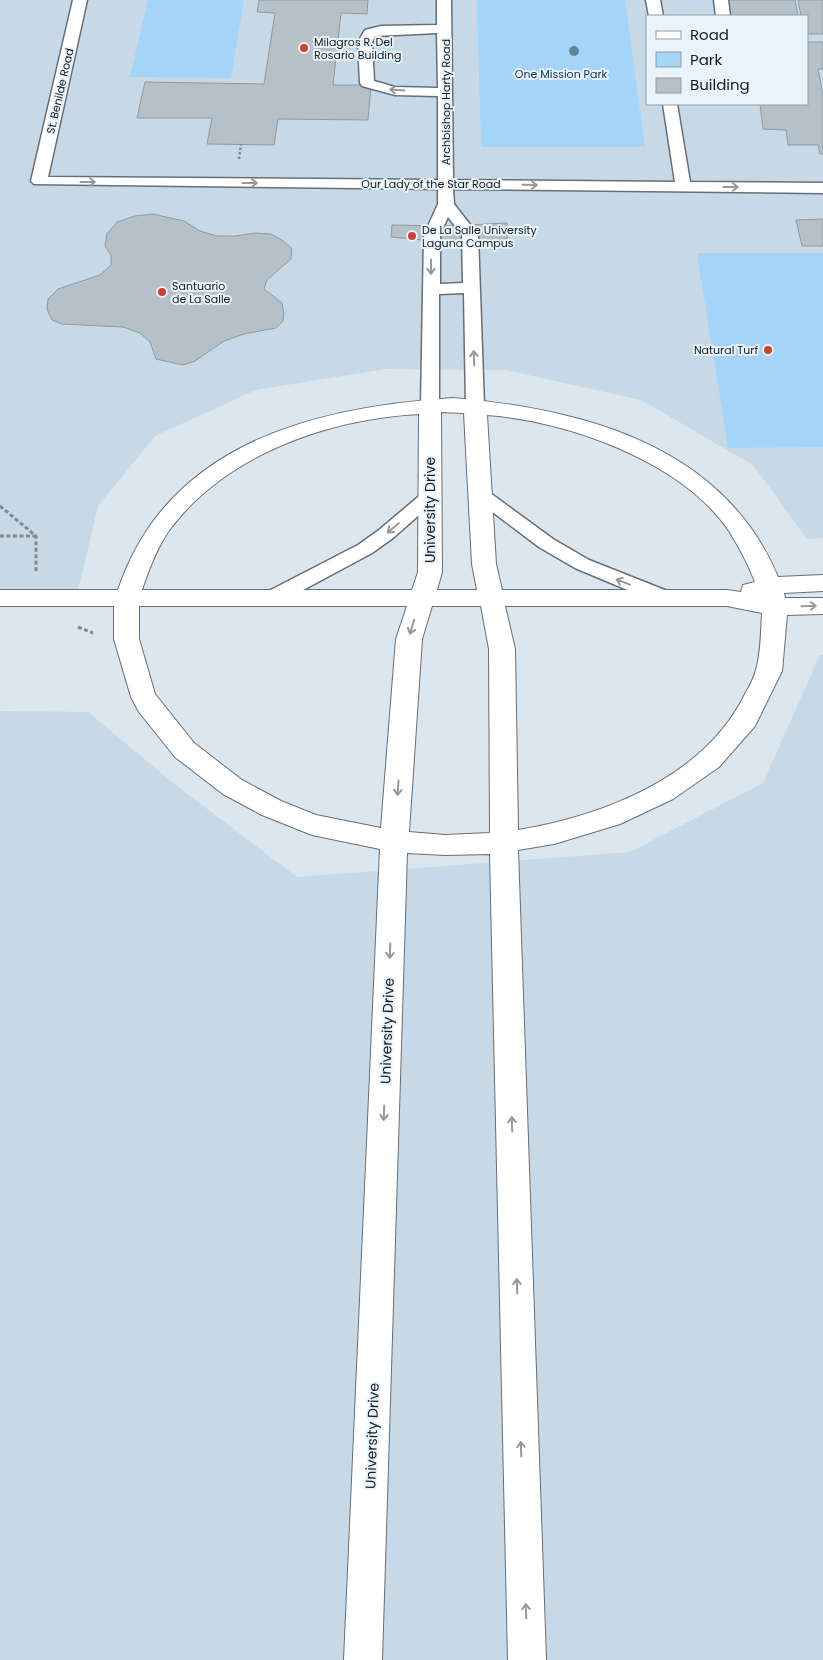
<svg xmlns="http://www.w3.org/2000/svg" width="823" height="1660" font-family="Poppins,sans-serif">
	<style>
		.built { fill: #c7d9e6; fill-rule: evenodd }
		.green { fill: #a4d5f9 }
		.building { fill: #b5c0c8; stroke: #8f99a1 }
		.lines { fill: none; stroke-linecap: round; stroke-linejoin: round }
		.service-casing { stroke: #666f77; stroke-width: 3 }
		.minor-casing { stroke: #666f77; stroke-width: 2 }
		.path-far1 { stroke: #81898e; stroke-width: 2.5; stroke-dasharray: 2.5 2; stroke-linecap: butt }
		.path { stroke: #81898e; stroke-width: 3; stroke-dasharray: 4 2.5; stroke-linecap: butt }
		.service { fill: #fff; fill-rule: evenodd }
		.minor { fill: #fff; fill-rule: evenodd }
		.tree { fill: #638498 }
		.oneway { stroke: #97989a }
		.poi-dot { fill: #ce4230; stroke: #e8f3fc; stroke-width: 2 }
		.labels { text-anchor: middle; stroke-width: 4; stroke-linejoin: round; paint-order: stroke }
		.far-poi-label { font-size: 11px; fill: #171b1e; stroke: #e8f3fc; text-anchor: start }
		.far-park-label { font-size: 11px; fill: #003452; stroke: #e8f3fc }
		.far-street-label { font-size: 11px; fill: #171b1e; stroke: #e8f3fc }
		.street-label { font-size: 14px; fill: #171b1e; stroke: #e8f3fc }
	</style>
	<rect width="100%" height="100%" fill="#dbe6ee"/>
	<path class="built" d="M0 0H823V538L807 539 753 465 641 400 506 370 385 369 256 390 155 436 98 506 76 599H0ZM647 16H807V104H647Z
		M820 655H823V1660H0V711L88 712 173 783 297 877 630 852 763 783Z"/>
	<path class="green" d="M148 0H244L231 78 130 77Z
		M477 0H625L645 147H481Z
		M697 253H823V447L728 448Z"/>
	<path class="building" d="M259 0H368L367 14 341 13 333 85H371L368 120 278 119 274 145 207 144 212 118H137L145 82 264 84 275 13 257 12Z
		M726 0H795L798 16H728Z
		M798 0H823V34H807V16H801Z
		M807 42H823V69H818L823 95V154H820L818 145H788L786 130 763 129 760 104H807Z
		M153 214 184 221 200 231 217 236H236L255 233 271 234 282 240 292 249 291 259 267 280 264 289 282 303 284 314 283 321 276 328 244 334 224 341 195 361 183 365 156 359 150 342 140 333 123 327 62 324 52 320 47 309 48 299 58 289 100 275 111 265V255L105 246 107 234 117 222 135 216Z
		M823 219V246H802L796 220Z
		M507 223V239L442 242 391 237 392 225 445 226Z"/>
	<g class="lines">
		<defs>
			<path id="service" d="M73 0H87L48 177 438 180V96L395 95 362 86 360 83 358 42 365 30 381 26 437 25V0H451L453 180 675 182 663 104H677L690 182 823 183V193L453 189 454 204 478 235 484 406 481 410 475 411 469 410 466 406 464 293 439 294V406L436 410 430 411 424 410 421 406 424 235 438 204V189L34 184 31 181ZM437 33 438 88 395 87 374 81 372 42 375 36ZM448 217 462 235 463 283 440 284V235Z
				M646 0H660L663 16H649Z
				M714 0H728L730 16H716Z
				M480 488 486 490 553 539 589 560 675 594 678 599 675 604 668 605 661 604 575 568 539 547 474 498 471 494 474 490Z
				M430 490 436 492 439 496 436 500 393 538 372 553 277 604 270 605 263 604 260 599 263 594 358 545 379 530 424 492Z"/>
			<path id="minor" d="M453 398C583 409 723 445 778 577L823 575V591L784 593 785 598H823V614L787 615 782 671 755 726 719 767 673 799 620 824 554 844 518 850 546 1660H508L490 854 445 855 407 853 382 1660H344L380 849 312 835 262 815 223 794 175 757 139 712 131 697 114 639V606H0V590H118C167 443 315 407 453 398ZM441 412 464 413 472 564 477 590H437L442 572ZM419 414 418 572 412 590H142C149 569 158 545 171 528 227 454 329 419 419 414ZM487 415C567 421 682 461 729 531 739 547 748 564 755 582L743 585 741 592 727 590H502L496 564ZM139 606H407L396 639 381 828 316 815 281 801 242 780 194 743 155 694 139 639ZM432 606H481L489 649 490 833 445 835 409 832 422 639ZM505 606H727L762 613C761 631 761 652 756 670 754 678 749 687 745 694 705 777 603 816 518 830L515 649Z"/>
		</defs>
		<use href="#service" class="service-casing"/>
		<use href="#minor" class="minor-casing"/>
		<path class="path-far1" d="M239 159 241 144"/>
		<path class="path" d="M0 506 36 536V571
			M0 536H36
			M78 627 93 633"/>
		<use href="#service" class="service"/>
		<use href="#minor" class="minor"/>
	</g>
	<circle class="tree" cx="574" cy="51" r="5"/>
	<defs><path id="oneway-shaft" d="M-6 0H5M1.5-3L5.5 0L1.5 3" fill="none" stroke-width="1.6" stroke-linecap="round" stroke-linejoin="round" transform="scale(1.25)"/></defs>
	<g class="oneway">
		<use href="#oneway-shaft" transform="translate(397 90) rotate(-176)"/>
		<use href="#oneway-shaft" transform="translate(88 182)"/>
		<use href="#oneway-shaft" transform="translate(250 183)"/>
		<use href="#oneway-shaft" transform="translate(530 185) rotate(1)"/>
		<use href="#oneway-shaft" transform="translate(731 187)"/>
		<use href="#oneway-shaft" transform="translate(431 267) rotate(91)"/>
		<use href="#oneway-shaft" transform="translate(474 358) rotate(-92)"/>
		<use href="#oneway-shaft" transform="translate(393 528) rotate(140)"/>
		<use href="#oneway-shaft" transform="translate(623 582) rotate(-159)"/>
		<use href="#oneway-shaft" transform="translate(809 606) rotate(-2)"/>
		<use href="#oneway-shaft" transform="translate(412 627) rotate(107)"/>
		<use href="#oneway-shaft" transform="translate(398 788) rotate(94)"/>
		<use href="#oneway-shaft" transform="translate(390 951) rotate(92)"/>
		<use href="#oneway-shaft" transform="translate(384 1113) rotate(92)"/>
		<use href="#oneway-shaft" transform="translate(512 1124) rotate(-92)"/>
		<use href="#oneway-shaft" transform="translate(517 1286) rotate(-92)"/>
		<use href="#oneway-shaft" transform="translate(521 1449) rotate(-92)"/>
		<use href="#oneway-shaft" transform="translate(526 1611) rotate(-92)"/>
	</g>
	<g class="poi-dot">
		<circle cx="304" cy="48" r="5"/>
		<circle cx="412" cy="236" r="5"/>
		<circle cx="162" cy="292" r="5"/>
		<circle cx="768" cy="350" r="5"/>
	</g>
	<g class="labels">
		<g class="far-poi-label">
			<text x="314" y="46">Milagros R. Del<tspan x="314" dy="13">Rosario Building</tspan></text>
			<text x="422" y="234">De La Salle University<tspan x="422" dy="13">Laguna Campus</tspan></text>
			<text x="172" y="290">Santuario<tspan x="172" dy="13">de La Salle</tspan></text>
			<text x="758" y="354" text-anchor="end">Natural Turf</text>
		</g>
		<g class="far-park-label">
			<text x="561" y="78">One Mission Park</text>
		</g>
		<g class="far-street-label">
			<text transform="translate(60 91) rotate(-77)" y="4">St. Benilde Road</text>
			<text transform="translate(446 102) rotate(-90)" y="4">Archbishop Harty Road</text>
			<text x="431" y="188">Our Lady of the Star Road</text>
		</g>
		<g class="street-label">
			<text transform="translate(430 510) rotate(-90)" y="5">University Drive</text>
			<text transform="translate(387 1031) rotate(-88)" y="5">University Drive</text>
			<text transform="translate(372 1436) rotate(-88)" y="5">University Drive</text>
		</g>
	</g>
	<rect x="646" y="15" width="162" height="90" fill="#e8f3fc" stroke="#949da3"/>
	<rect x="656" y="31" width="25" height="8" fill="#ffffff" stroke="#949da3"/>
	<text x="690" y="40" font-size="15" fill="#171b1e">Road</text>
	<rect x="656" y="52" width="25" height="15" fill="#a4d5f9" stroke="#949da3"/>
	<text x="690" y="65" font-size="15" fill="#171b1e">Park</text>
	<rect x="656" y="78" width="25" height="15" fill="#b5c0c8" stroke="#949da3"/>
	<text x="690" y="90" font-size="15" fill="#171b1e">Building</text>
</svg>
